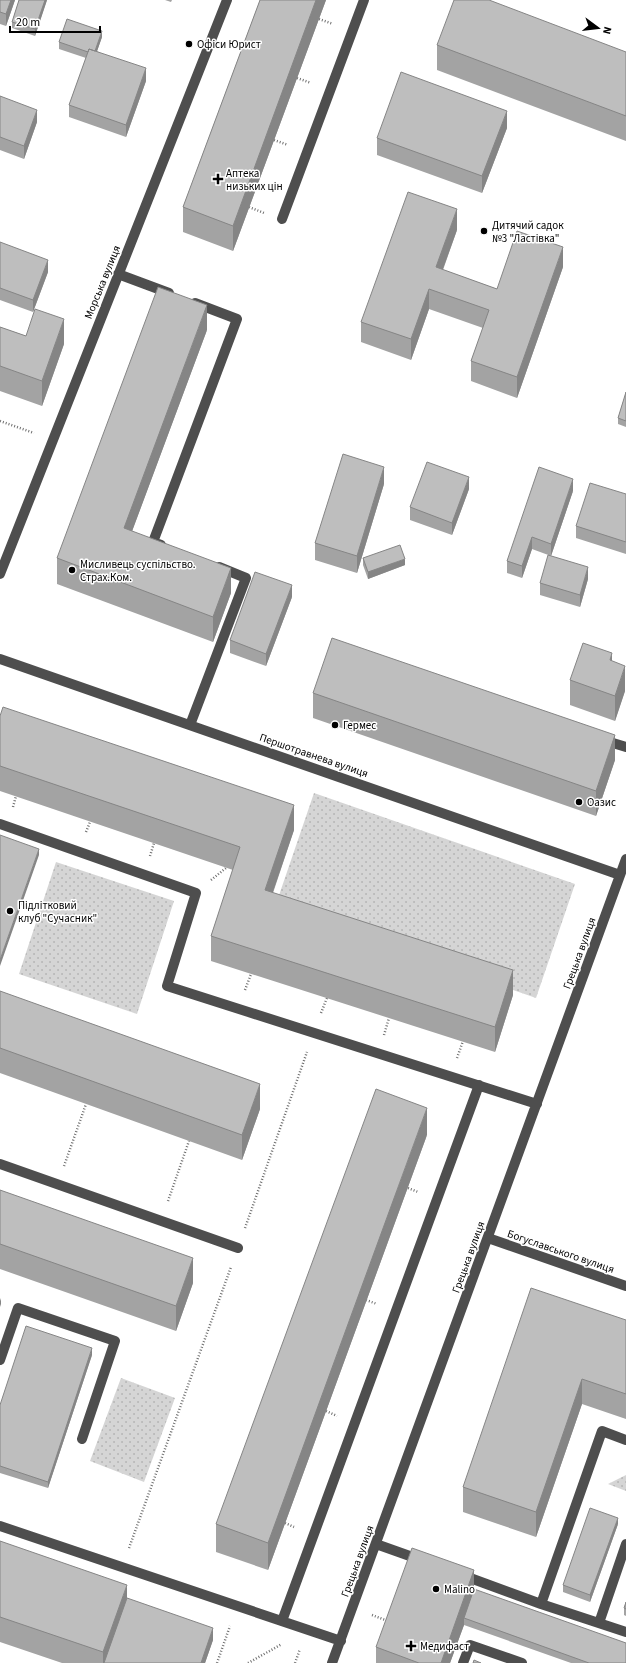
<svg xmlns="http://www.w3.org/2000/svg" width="626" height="1663" font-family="'Source Sans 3',sans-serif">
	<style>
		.park { fill: url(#park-dots) }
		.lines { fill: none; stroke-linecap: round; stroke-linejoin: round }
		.path { stroke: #707070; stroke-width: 2.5; stroke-dasharray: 1 2; stroke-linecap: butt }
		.minor { stroke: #4e4e4e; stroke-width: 10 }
		.wall { fill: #a3a3a3 }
		.shaded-wall { fill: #858585 }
		.building { fill: #bebebe; stroke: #858585 }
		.poi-dot { fill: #000; stroke: #fff; stroke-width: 1.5 }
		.labels { text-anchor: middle; stroke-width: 3; stroke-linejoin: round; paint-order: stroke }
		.poi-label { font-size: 11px; fill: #000; stroke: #fff; text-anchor: start }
		.street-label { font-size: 11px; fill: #000; stroke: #fff }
	</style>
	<defs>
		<pattern id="park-dots" width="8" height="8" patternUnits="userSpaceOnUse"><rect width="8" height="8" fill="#d5d5d5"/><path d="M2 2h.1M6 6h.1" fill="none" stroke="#b5b5b5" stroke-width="1.8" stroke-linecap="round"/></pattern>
	</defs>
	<rect width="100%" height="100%" fill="#fff"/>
	<path class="park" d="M314 793 575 884 536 998 275 907Z
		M56 862 174 901 137 1014 19 974Z
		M121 1378 175 1398 144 1482 90 1461Z
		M626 1475V1491L608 1484Z"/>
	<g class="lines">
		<path class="path" d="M319 19 333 24
			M297 78 311 83
			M274 140 288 145
			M249 207 264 213
			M0 421 34 433
			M13 807 16 796
			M86 832 90 822
			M150 856 154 843
			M211 880 226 868
			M245 990 251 974
			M321 1013 327 998
			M384 1035 389 1018
			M457 1058 463 1041
			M64 1166 86 1104
			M408 1188 418 1192
			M168 1201 189 1141
			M245 1228 307 1052
			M366 1300 377 1304
			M326 1411 337 1416
			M285 1523 294 1527
			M129 1548 231 1267
			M372 1615 388 1621
			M217 1663 230 1626
			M248 1663 282 1644
			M295 1663 300 1649"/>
		<path class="minor" d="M282 219 364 0
			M118 274 169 293
			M161 545 153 542 237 319 195 303
			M0 574 227 0
			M0 659 620 875
			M190 725 246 578 219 567
			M603 740 626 747
			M0 824 196 893 167 986 537 1104
			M0 1164 238 1248
			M488 1238 626 1286
			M0 1360 18 1308 115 1341 82 1439
			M0 1526 341 1641
			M376 1544 421 1560
			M462 1575 541 1604 602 1431 626 1440
			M541 1604 626 1632
			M282 1621 479 1085
			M599 1623 626 1544
			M332 1663 626 859
			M463 1663 470 1645 522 1663"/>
	</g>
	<path class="wall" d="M0 0H15L6 26 0 24Z
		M19 0H47L35 36 12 28V22Z
		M165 0H172L171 2Z
		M260 0H326L233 251 183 232V207Z
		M102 37 97 51 146 81 126 137 69 117V105L86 58 59 49V42Z
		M437 45 626 52V141L437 70Z
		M0 96 37 122 24 159 0 150Z
		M507 128 482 193 377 155V138Z
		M457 230 443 270 497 289 563 267 517 398 471 381V361L483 328 429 309 411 360 361 342V322Z
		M0 242 48 272 33 312 0 300Z
		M0 327 26 336 64 344 42 406 0 391Z
		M207 330 132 531 231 593 213 642 57 584V558Z
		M626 392V427L618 424V418Z
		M384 484 357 573 315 560V543Z
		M469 489 452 535 410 520V507Z
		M573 491 551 556 532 549 522 578 507 573V561Z
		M626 494V554L576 538V526Z
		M363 558 405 565 368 579 363 565Z
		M588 579 580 607 540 595V583Z
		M292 597 266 666 230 653V640Z
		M612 661 625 691 615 721 570 705V680Z
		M313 693 615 760 596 816 313 718Z
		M0 716 294 830 273 893 513 995 495 1052 211 961V936L233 870 0 791Z
		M0 991 260 1109 242 1160 0 1073Z
		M427 1135 268 1570 216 1552V1524Z
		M0 1190 193 1283 176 1331 0 1269Z
		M626 1320V1419L582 1404 536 1537 463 1512V1487Z
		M92 1355 48 1488 0 1473V1405Z
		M618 1524 590 1602 563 1592V1585Z
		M0 1541 127 1598 213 1640 205 1663H62L0 1642Z
		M474 1589 626 1663H571L464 1625 450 1663H376V1647Z
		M626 1602V1616L624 1615V1608Z"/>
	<path class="shaded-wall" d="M11 0H15L6 26V14Z
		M45 0H47L35 36V29Z
		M316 0H326L233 251V226Z
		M102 31V37L94 60V54Z
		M146 68V81L126 137V125Z
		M37 110V122L24 159V146Z
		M507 111V128L482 193V176Z
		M457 209V230L436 288V267Z
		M563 247V267L517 398V377Z
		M48 260V272L33 312V300Z
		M429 289V309L411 360V339Z
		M207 305V330L124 553V528Z
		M64 319V344L42 406V381Z
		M384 467V484L357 573V556Z
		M469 477V489L452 535V523Z
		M573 479V491L551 556V544Z
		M532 537V549L522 578V566Z
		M405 559V565L368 579V572Z
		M588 567V579L580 607V595Z
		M231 568V593L213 642V617Z
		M292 585V597L266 666V654Z
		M612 653V678L610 660Z
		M625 666V691L615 721V696Z
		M615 735V760L596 816V791Z
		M294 805V830L265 915V890Z
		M39 849V855L0 966V960Z
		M513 970V995L495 1052V1027Z
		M260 1084V1109L242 1160V1135Z
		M427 1108V1135L268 1570V1543Z
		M193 1258V1283L176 1331V1306Z
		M1 1298V1304L0 1307V1301Z
		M92 1348V1355L48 1488V1482Z
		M582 1379V1404L536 1537V1512Z
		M618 1518V1524L590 1602V1595Z
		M474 1570V1595L464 1618V1625L450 1663H441Z
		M127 1585V1610L108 1663H103V1652Z
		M213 1628V1640L205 1663H201Z"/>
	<path class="building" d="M0 0H11L6 14 0 12Z
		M19 0H45L35 29 12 22Z
		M260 0H316L233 226 183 207Z
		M454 0H489L626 52V116L437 45Z
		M67 19 102 31 95 51 89 49 88 52 59 42Z
		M89 49 146 68 126 125 69 105Z
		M401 72 507 111 482 176 377 138Z
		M0 96 37 110 24 146 0 137Z
		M408 192 457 209 436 267 497 289 517 231 563 247 517 377 471 361 489 310 429 289 411 339 361 322Z
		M0 242 48 260 33 300 0 288Z
		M158 287 207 305 124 528 231 568 213 617 57 558Z
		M35 309 64 319 42 381 0 366V327L26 336Z
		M626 392V421L618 418Z
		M343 454 384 467 357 556 315 543Z
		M427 462 469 477 452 523 410 507Z
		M539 467 573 479 551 544 532 537 522 566 507 561Z
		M590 483 626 494V542L576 526Z
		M400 545 405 559 368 572 363 558Z
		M548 555 588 567 580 595 540 583Z
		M255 572 292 585 266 654 230 640Z
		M332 638 615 735 596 791 313 693Z
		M583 643 612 653 610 660 625 666 615 696 570 680Z
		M3 707 294 805 265 890 513 970 495 1027 211 936 240 847 0 766V716Z
		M0 835 39 849 0 960Z
		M0 991 260 1084 242 1135 0 1048Z
		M376 1089 427 1108 268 1543 216 1524Z
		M0 1190 193 1258 176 1306 0 1244Z
		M531 1288 626 1320V1394L582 1379 536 1512 463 1487Z
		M26 1326 92 1348 48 1482 0 1466V1405Z
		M590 1508 618 1518 590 1595 563 1585Z
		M0 1541 127 1585 103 1652 0 1617Z
		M412 1548 474 1570 441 1663H419L376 1647Z
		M474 1589 626 1643V1663H589L464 1618Z
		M127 1598 213 1628 201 1663H104Z
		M626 1602V1609L624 1608Z
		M474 1660 481 1663H473Z"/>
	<g class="poi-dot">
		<circle cx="189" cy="44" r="4"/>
		<path d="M216 173h4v4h4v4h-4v4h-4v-4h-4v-4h4z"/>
		<circle cx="484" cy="231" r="4"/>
		<circle cx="72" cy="570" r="4"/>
		<circle cx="335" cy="725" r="4"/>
		<circle cx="579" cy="802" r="4"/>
		<circle cx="10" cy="911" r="4"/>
		<circle cx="436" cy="1589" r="4"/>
		<path d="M409 1640h4v4h4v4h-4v4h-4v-4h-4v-4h4z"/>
	</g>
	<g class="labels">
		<g class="poi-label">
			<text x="197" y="48">Офіси Юрист</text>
			<text x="226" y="177">Аптека<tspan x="226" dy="13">низьких цін</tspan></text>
			<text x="492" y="229">Дитячий садок<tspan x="492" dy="13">№3 "Ластівка"</tspan></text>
			<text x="80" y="568">Мисливець суспільство.<tspan x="80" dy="13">Страх.Ком.</tspan></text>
			<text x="343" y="729">Гермес</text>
			<text x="587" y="806">Оазис</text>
			<text x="18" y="909">Підлітковий<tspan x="18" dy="13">клуб "Сучасник"</tspan></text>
			<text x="444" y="1593">Malino</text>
			<text x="420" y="1650">Медифаст</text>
		</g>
		<g class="street-label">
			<text transform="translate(102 282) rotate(-68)" y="4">Морська вулиця</text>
			<text transform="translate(314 755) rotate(19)" y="4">Першотравнева вулиця</text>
			<text transform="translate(579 953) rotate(-70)" y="4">Грецька вулиця</text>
			<text transform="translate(561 1251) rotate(19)" y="4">Богуславського вулиця</text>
			<text transform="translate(468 1257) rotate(-70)" y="4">Грецька вулиця</text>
			<text transform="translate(357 1561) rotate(-70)" y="4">Грецька вулиця</text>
		</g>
	</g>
	<g transform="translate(598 28) rotate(105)" stroke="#ffffff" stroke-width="3" paint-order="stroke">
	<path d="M0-3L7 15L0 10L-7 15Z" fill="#000000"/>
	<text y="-6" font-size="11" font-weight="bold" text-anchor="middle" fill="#000000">N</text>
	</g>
	<path d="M10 26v6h90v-6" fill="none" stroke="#000000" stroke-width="2"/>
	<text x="16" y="26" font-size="12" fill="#000000" stroke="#ffffff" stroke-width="3" paint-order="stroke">20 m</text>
</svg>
